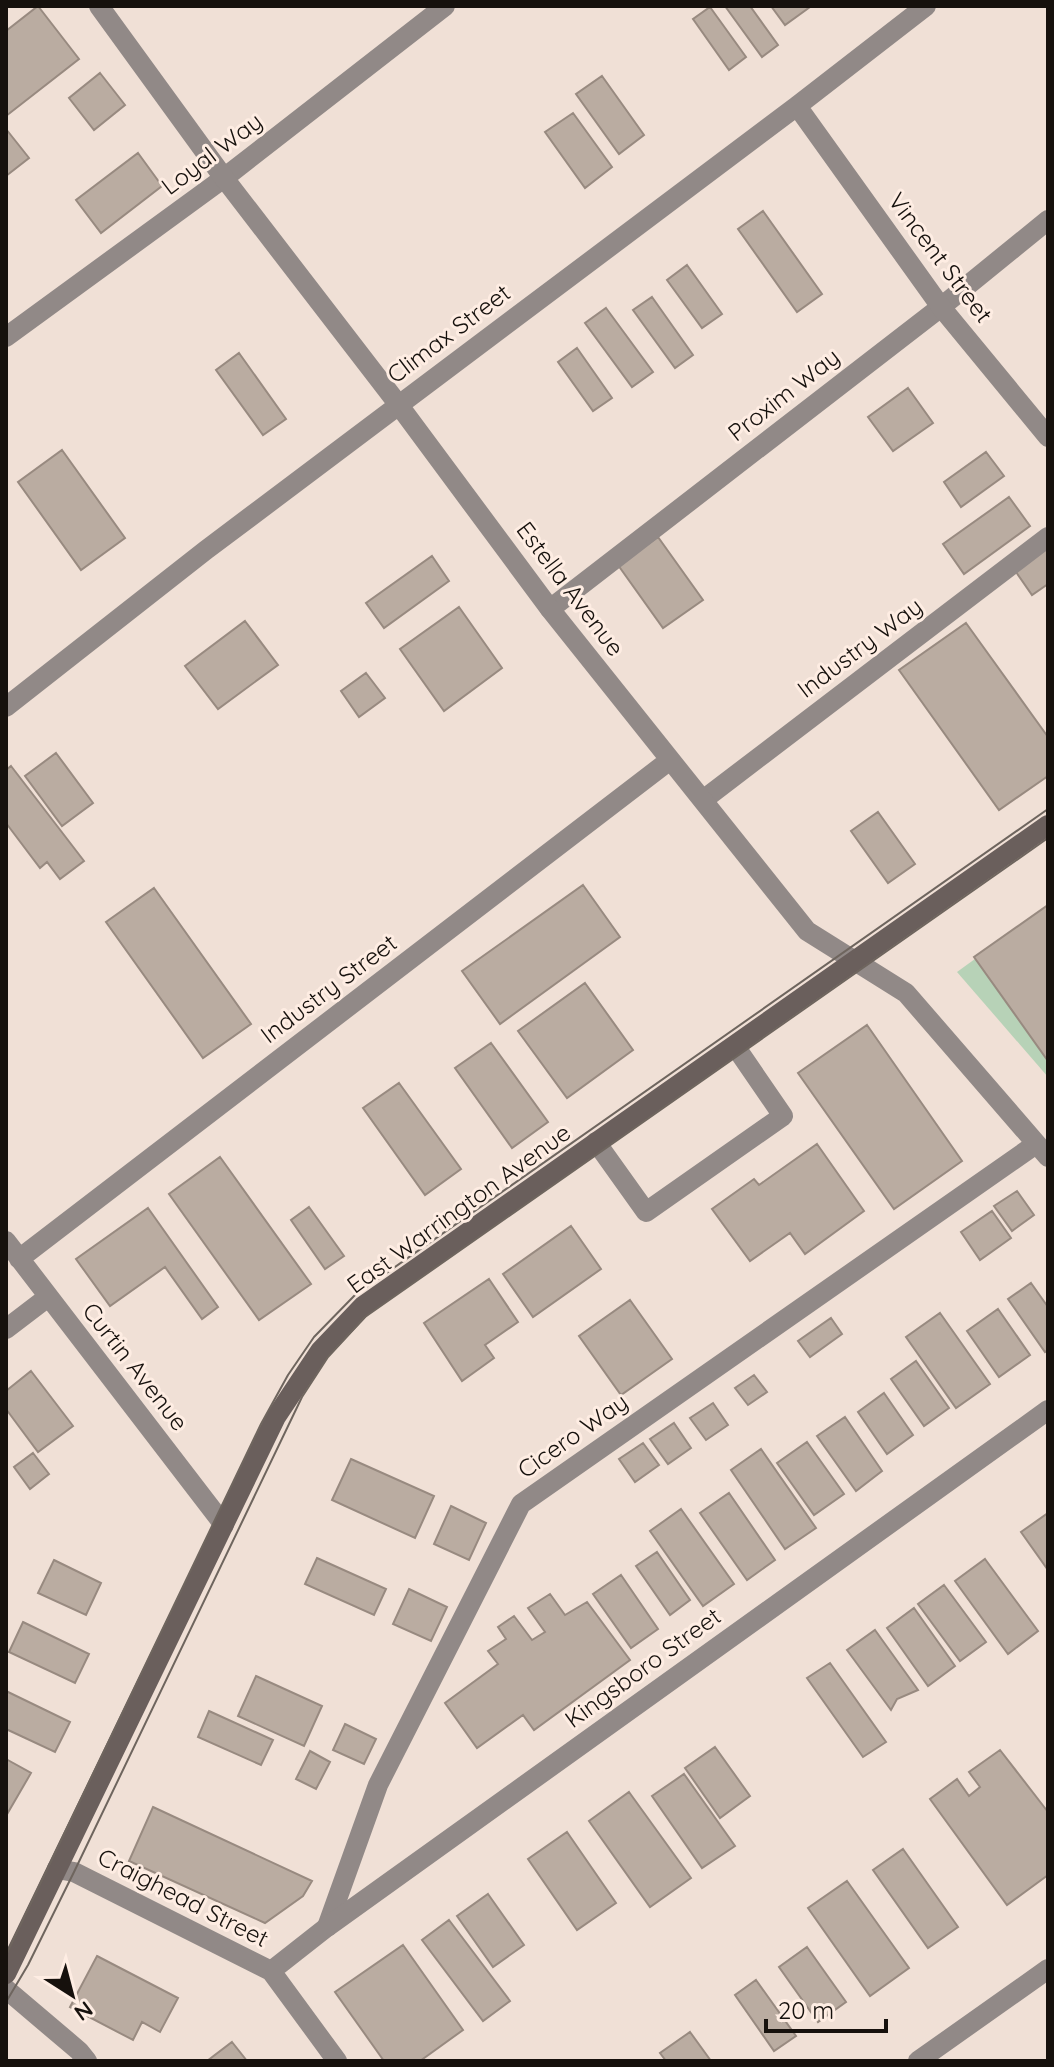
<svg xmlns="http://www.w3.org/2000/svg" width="1054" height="2067" font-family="Quicksand,sans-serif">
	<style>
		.green { fill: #b7d2b7 }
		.building { fill: #baaca1; stroke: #988a80; stroke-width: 2 }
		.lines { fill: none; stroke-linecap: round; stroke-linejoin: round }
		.service { stroke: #918987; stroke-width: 20 }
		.minor { stroke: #918987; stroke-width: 20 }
		.secondary { stroke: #6a5f5c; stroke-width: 20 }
		.tram { stroke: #6e655e; stroke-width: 2 }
		.labels { text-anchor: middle; stroke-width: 6; stroke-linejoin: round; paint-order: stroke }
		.street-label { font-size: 24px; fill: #16110d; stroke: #feede3 }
	</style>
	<rect width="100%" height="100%" fill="#f0e0d6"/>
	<path class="green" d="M1048 906V1077L957 972Z"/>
	<path class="building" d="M38 6 79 59 6 116V31Z
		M725 6H750L778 45 762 57Z
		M771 6H810V7L785 25Z
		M710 7 746 57 729 70 693 19Z
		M100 73 125 105 94 130 69 98Z
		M602 76 644 135 619 154 576 94Z
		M573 113 612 167 585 188 545 132Z
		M6 129 29 158 6 176Z
		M138 153 162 186 101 233 76 200Z
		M763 211 822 294 797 312 738 229Z
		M687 265 722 314 702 328 667 280Z
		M652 297 693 355 675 368 633 310Z
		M606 308 653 372 632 387 585 323Z
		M577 348 612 398 593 411 558 362Z
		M239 353 286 419 263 435 216 370Z
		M908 388 933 423 893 451 868 417Z
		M62 450 125 538 81 570 18 482Z
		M986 452 1004 476 961 507 944 482Z
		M1009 497 1030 526 964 574 943 544Z
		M658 537 703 600 663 628 618 565Z
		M1048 546V584L1032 595 1014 569Z
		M432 556 449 581 384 628 366 603Z
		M459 607 502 668 444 711 400 649Z
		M245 621 278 665 218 709 185 666Z
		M966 623 1048 737V776L999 810 899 670Z
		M366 673 385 698 359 717 341 691Z
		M56 753 93 803 62 826 25 776Z
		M11 766 84 861 60 879 47 862 40 868 6 823V770Z
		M878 812 915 864 888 883 851 831Z
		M583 885 620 937 500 1024 462 971Z
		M154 888 251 1024 203 1058 106 922Z
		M1048 905V1061L974 957Z
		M585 983 633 1050 567 1098 518 1031Z
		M867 1025 962 1161 894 1209 798 1073Z
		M491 1043 548 1122 512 1148 455 1068Z
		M399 1083 461 1169 425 1195 363 1108Z
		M817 1144 864 1211 805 1254 790 1233 750 1261 712 1209 754 1179 759 1185Z
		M220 1157 311 1284 259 1320 169 1194Z
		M1017 1191 1034 1215 1012 1231 994 1206Z
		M309 1207 344 1256 325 1269 291 1220Z
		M148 1208 218 1307 202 1319 165 1267 110 1306 76 1259Z
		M992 1211 1011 1238 980 1260 961 1232Z
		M571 1226 601 1269 533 1317 503 1274Z
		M489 1279 518 1322 485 1345 494 1358 462 1381 424 1323Z
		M1031 1283 1048 1307V1350L1045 1352 1008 1299Z
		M630 1300 672 1359 621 1395 579 1336Z
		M998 1309 1030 1355 999 1377 967 1331Z
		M940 1313 990 1384 956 1408 906 1337Z
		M831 1318 842 1334 810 1357 798 1341Z
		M916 1361 949 1408 924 1426 891 1379Z
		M31 1371 73 1426 38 1452 6 1409V1391Z
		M754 1375 767 1392 748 1405 735 1388Z
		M884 1393 913 1435 887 1454 858 1412Z
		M713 1403 728 1425 706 1440 690 1418Z
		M845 1417 882 1471 856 1491 817 1436Z
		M674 1423 691 1448 668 1464 650 1439Z
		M807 1442 844 1494 814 1515 777 1463Z
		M643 1443 659 1465 635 1482 619 1459Z
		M761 1449 816 1528 785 1549 731 1470Z
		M33 1453 49 1474 30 1489 14 1467Z
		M351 1459 434 1496 415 1538 332 1500Z
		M729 1493 775 1560 747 1580 700 1513Z
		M451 1506 486 1523 469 1560 434 1544Z
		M681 1509 734 1584 703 1606 650 1531Z
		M1048 1513V1570L1021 1532Z
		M657 1552 690 1600 670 1615 636 1566Z
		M317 1558 386 1589 374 1615 305 1584Z
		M985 1559 1038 1631 1008 1654 955 1581Z
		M54 1560 101 1583 86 1615 38 1593Z
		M621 1575 658 1629 631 1648 593 1594Z
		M944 1585 986 1642 960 1661 918 1604Z
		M409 1589 447 1607 431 1641 393 1624Z
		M550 1594 565 1615 587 1602 630 1660 534 1730 523 1715 477 1748 445 1703 498 1664 488 1651 506 1639 498 1627 514 1616 532 1640 545 1632 528 1608Z
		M914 1608 955 1666 928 1686 887 1628Z
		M23 1622 89 1654 75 1683 9 1652Z
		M875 1630 918 1690 897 1699 891 1710 847 1650Z
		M830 1663 886 1742 863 1757 807 1678Z
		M256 1676 322 1706 304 1746 238 1716Z
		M6 1691 70 1722 55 1752 6 1729Z
		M209 1711 273 1740 261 1765 198 1737Z
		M345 1724 376 1739 364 1764 333 1750Z
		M715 1747 750 1796 720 1818 685 1768Z
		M1000 1750 1048 1812V1875L1007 1905 930 1799 957 1779 969 1796 980 1787 969 1772Z
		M310 1751 330 1762 316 1789 296 1779Z
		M6 1759 31 1773 6 1816Z
		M684 1774 735 1846 702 1868 652 1796Z
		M629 1792 691 1878 650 1907 589 1821Z
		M153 1807 312 1881 303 1896 265 1923 129 1861Z
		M567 1832 616 1903 577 1930 528 1859Z
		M903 1849 958 1927 928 1948 873 1870Z
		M847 1881 909 1968 870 1996 808 1908Z
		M488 1894 524 1945 493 1967 457 1916Z
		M449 1920 510 2001 483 2021 422 1940Z
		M403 1945 463 2030 420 2061H384L335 1992Z
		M807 1947 846 2002 818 2022 779 1967Z
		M97 1956 178 1998 160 2032 142 2022 133 2040 70 2007Z
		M756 1980 796 2036 774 2051 735 1995Z
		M690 2032 711 2061H666L660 2053Z
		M232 2042 247 2061H207Z"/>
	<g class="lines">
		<path class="service" d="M6 337 224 178 445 6
			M550 609 941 307 1048 220
			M703 800 1048 537
			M596 1142 646 1212 783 1116 735 1046
			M327 1927 378 1785 521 1504 1036 1144
			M6 1989 79 2051 87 2061"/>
		<path class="minor" d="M99 6 224 178 398 404 550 609 807 931 906 993 1048 1157
			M797 106 941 307 1048 437
			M6 707 206 550 797 106 926 6
			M6 1241 224 1525
			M19 1259 670 760
			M6 1329 48 1297
			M57 1869 74 1872 271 1971 337 2061
			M271 1971 327 1927 1048 1410
			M918 2061 1048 1969"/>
		<path class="secondary" d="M6 1974 276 1417 320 1351 363 1306 1048 825"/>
		<path class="tram" d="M6 1955 261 1424 288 1375 314 1337 355 1295 1048 809
			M6 2002 28 1965 74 1872 302 1397 328 1357 365 1317 1048 838"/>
	</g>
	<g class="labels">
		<g class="street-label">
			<text transform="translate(212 154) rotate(-37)" y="8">Loyal Way</text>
			<text transform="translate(940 258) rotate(53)" y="8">Vincent Street</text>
			<text transform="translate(449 334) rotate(-37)" y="8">Climax Street</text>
			<text transform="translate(784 395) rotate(-38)" y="8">Proxim Way</text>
			<text transform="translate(570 589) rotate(53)" y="8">Estella Avenue</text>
			<text transform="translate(860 648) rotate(-37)" y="8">Industry Way</text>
			<text transform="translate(329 989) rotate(-37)" y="8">Industry Street</text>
			<text transform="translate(459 1209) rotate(-36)" y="8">East Warrington Avenue</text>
			<text transform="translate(135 1367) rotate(52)" y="8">Curtin Avenue</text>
			<text transform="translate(573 1436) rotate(-35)" y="8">Cicero Way</text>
			<text transform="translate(643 1668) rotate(-36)" y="8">Kingsboro Street</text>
			<text transform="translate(183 1898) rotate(27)" y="8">Craighead Street</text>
		</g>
	</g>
	<rect width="1054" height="2067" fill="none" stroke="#16110d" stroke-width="16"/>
	<g transform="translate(72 1995) rotate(144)" stroke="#feede3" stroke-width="6" paint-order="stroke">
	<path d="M0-6L14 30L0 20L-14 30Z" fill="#16110d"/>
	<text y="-12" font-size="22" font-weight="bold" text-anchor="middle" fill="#16110d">N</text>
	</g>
	<path d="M766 2019v12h120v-12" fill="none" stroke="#16110d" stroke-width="4"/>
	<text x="778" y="2019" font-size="24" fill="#16110d" stroke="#feede3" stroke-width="6" paint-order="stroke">20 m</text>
</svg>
